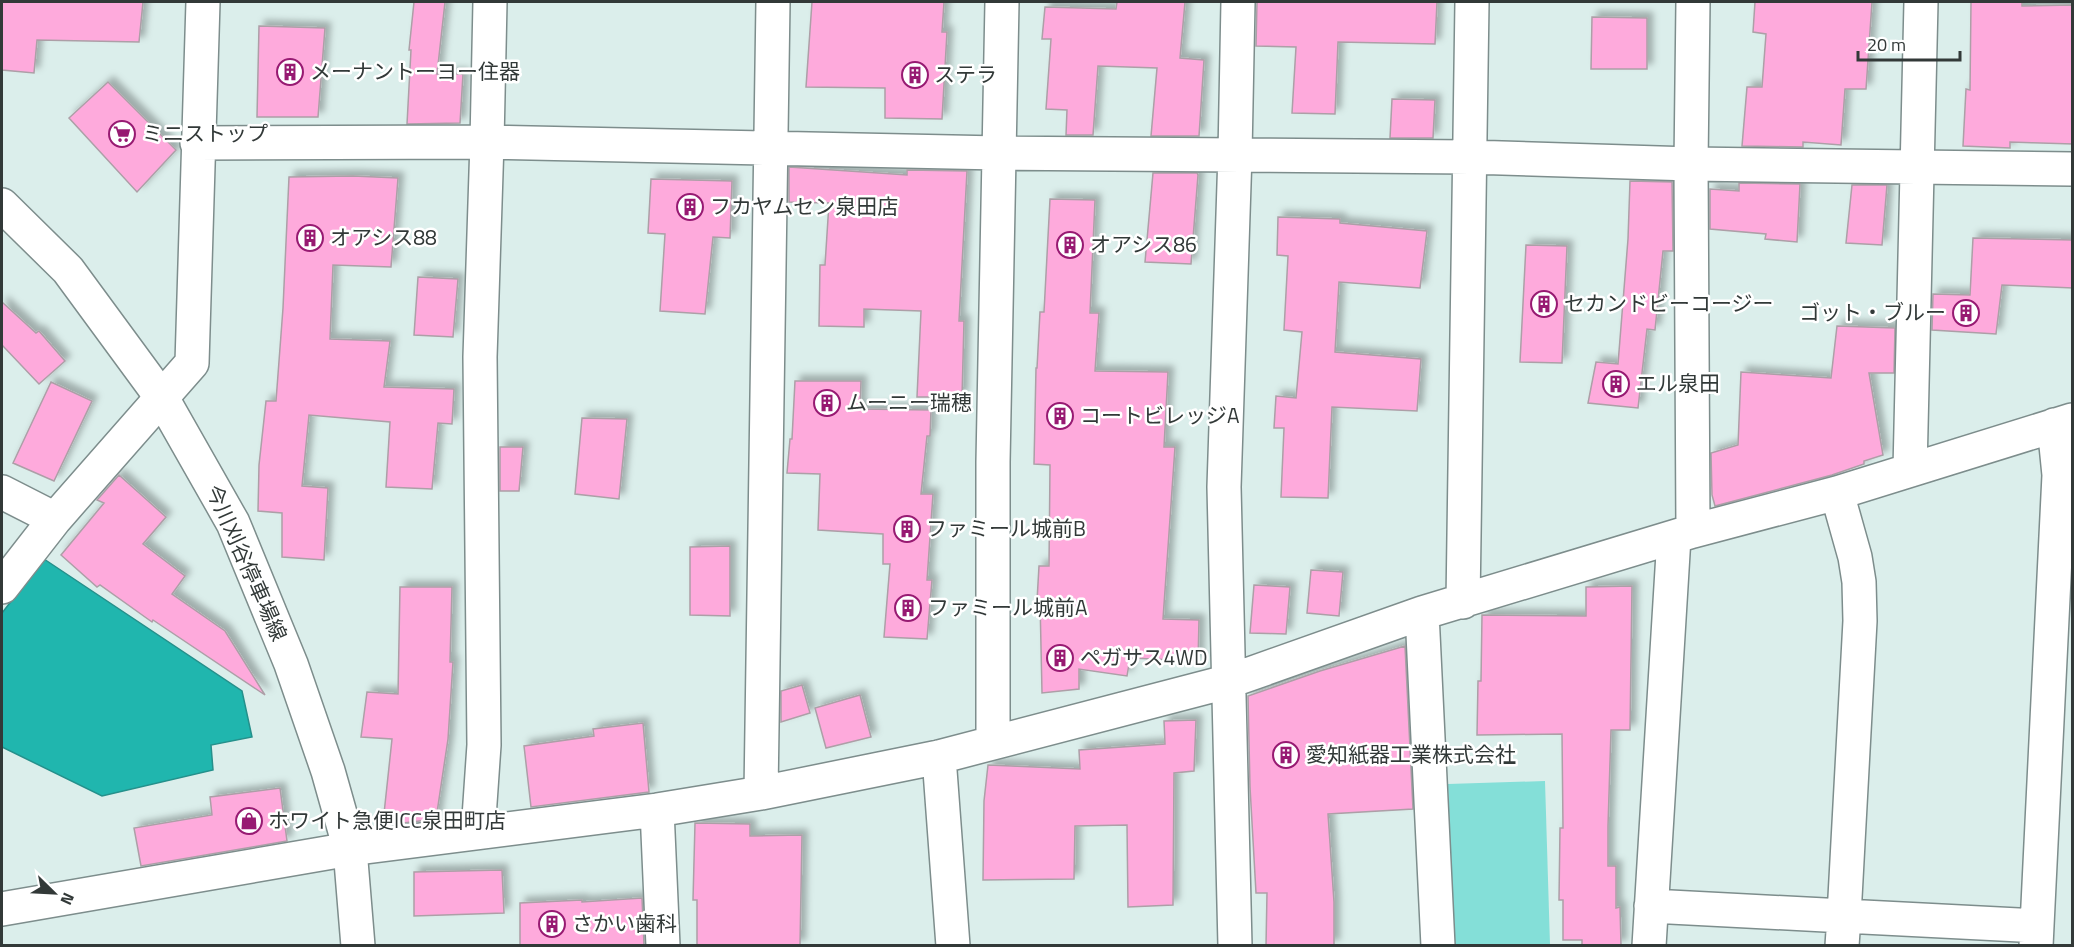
<svg xmlns="http://www.w3.org/2000/svg" width="2074" height="947" font-family="'Titillium Web','Noto Sans JP',sans-serif">
	<style>
		.green { fill: #84dfd8 }
		.water { fill: #20b6ae; stroke: #25908b; stroke-width: 1.5 }
		.building { fill: #feaadc; stroke: #ad9fa7; stroke-width: 1.5; filter: url(#shadow) }
		.lines { fill: none; stroke-linecap: round; stroke-linejoin: round }
		.minor-casing { stroke: #7d8d8c; stroke-width: 36 }
		.secondary-casing { stroke: #7d8d8c; stroke-width: 36 }
		.minor { stroke: #fff; stroke-width: 33 }
		.secondary { stroke: #fff; stroke-width: 33 }
		.labels { text-anchor: middle; stroke-width: 5; stroke-linejoin: round; paint-order: stroke }
		.poi-label { font-size: 21px; fill: #323938; stroke: #fff; text-anchor: start }
		.street-label { font-size: 21px; fill: #323938; stroke: #fff }
	</style>
	<defs>
		<filter id="shadow"><feDropShadow dx="5.5" dy="-5.5" stdDeviation="3" flood-color="#0004"/></filter>
	</defs>
	<rect width="100%" height="100%" fill="#dbeeeb"/>
	<path class="green" d="M1545 781 1550 945H1453L1448 784Z"/>
	<path class="water" d="M44 559 242 691 252 737 211 745 213 770 102 796 2 747V613Z"/>
	<path class="building" d="M2 2H143L139 42 37 40 34 73 2 70Z
		M414 2H445L437 74H463L460 123 407 124 411 50H409Z
		M812 2H944L942 32H947L942 119 885 118V88L806 87Z
		M1117 2H1185L1180 58 1204 60 1199 136H1151L1157 68 1098 66 1093 135H1066L1067 110 1046 109 1051 39H1042L1045 7 1116 9Z
		M1257 2H1437L1435 44 1338 42 1335 114 1292 113 1296 47 1256 46Z
		M1755 2H1872L1866 89H1845L1841 145 1803 142V147L1742 146 1747 87H1762L1766 34 1753 32Z
		M1971 2H2022V6L2073 5V144L2010 142V148L1963 146 1966 89 1970 90Z
		M1592 17 1647 18V69H1591Z
		M259 26 325 28 318 117H257Z
		M108 82 176 150 137 192 69 118Z
		M1392 99 1435 100 1433 138H1390Z
		M789 167 907 175V170L967 171 959 321H964L962 397H917L921 311 864 309V327L819 326 820 265H825L829 203 789 202Z
		M1153 173H1197L1198 175 1191 264 1145 262Z
		M353 176 398 178 391 267 333 265 330 339 390 341 384 387 454 389 452 424 438 423 432 489 386 487 390 422 309 415 302 486 328 488 324 560 282 557V513L258 511 259 465 266 401H276L283 308 289 177Z
		M651 179 732 181 730 238 713 237 705 314 660 311 665 234 648 233Z
		M1630 181 1672 182 1673 251H1663L1655 330 1647 329 1638 408 1588 403 1596 362 1618 364 1628 239Z
		M1739 183 1800 184 1797 242 1765 239 1766 234 1710 229V189L1739 191Z
		M1852 185H1887L1882 245 1846 243Z
		M1050 199 1095 200 1090 313H1099L1095 371 1168 372 1164 447H1175L1163 619 1199 620 1198 661 1130 658 1127 676 1079 669V689L1042 693 1040 601H1037L1039 566H1049L1050 465 1034 464 1036 368H1037L1040 312H1044Z
		M1278 217 1340 219V223L1427 231 1420 288 1339 282 1335 352 1421 359 1417 411 1332 407 1328 498 1281 497 1284 428H1274L1276 396 1296 398 1302 332 1284 330 1288 256 1277 255Z
		M1973 238 2073 240V288L2002 285 1996 334 1932 330 1933 294 1970 295Z
		M1526 245 1567 246 1562 363 1520 362Z
		M418 277 458 279 453 337 414 335Z
		M2 302 36 333 39 331 65 361 39 384 2 345Z
		M1837 326 1895 328 1894 373H1869L1883 455 1864 461V464L1832 475 1715 506 1712 495 1711 453 1738 445 1741 372 1831 378Z
		M795 381H861L860 409 931 410 930 436H927L921 494H933L927 580H932L927 639 884 637 890 564H883V534L818 530 820 474 787 473 790 439H792Z
		M51 382 92 401 54 481 13 463Z
		M582 418 627 419 619 499 575 494Z
		M500 447H523L519 491H500Z
		M119 475 166 517 143 544 185 576 172 594 225 631 265 695 153 620 152 622 100 585 97 587 61 555 104 503 97 500Z
		M730 546V616L690 615V547Z
		M1311 570 1343 572 1339 616 1307 613Z
		M1254 585 1290 587 1286 634 1250 633Z
		M1632 586 1630 730H1611L1608 826V866H1616V908L1620 907 1621 945H1582V940H1563V900H1559L1560 828H1563L1562 734 1477 735 1478 681H1481L1482 615 1586 616V587Z
		M400 587H452L450 662H453L448 739 436 819 395 824 383 823 392 739 361 737 367 692 398 694Z
		M1405 646 1413 809 1328 814 1334 902V945H1266L1267 893H1256L1250 787 1248 696 1320 671Z
		M802 685 810 713 781 722V691Z
		M860 695 871 737 826 748 815 708Z
		M1196 720 1194 771 1174 773 1173 905 1128 907 1127 825 1075 826 1074 879 983 880 984 801 988 765 1080 769 1079 750 1165 744 1164 721Z
		M643 723 649 792 531 807 524 746 594 736 593 729Z
		M280 788 287 841 141 866 134 828 212 815 210 797Z
		M695 823 750 824V836L802 835 800 945H697V900H693Z
		M502 870 504 913 414 916V872Z
		M642 898 644 945H520V903L582 900V902Z"/>
	<g class="lines">
		<defs>
			<path id="minor" d="M197 143 487 142 999 153 1470 157 1691 164 2072 169
				M1910 470 1921 2
				M2 492 55 519
				M1693 531 1837 493 2072 420
				M2 587 55 519 192 363 203 2
				M1463 602 1472 2
				M1422 613 1438 946
				M993 741V462L1002 2
				M939 757 953 946
				M761 793 773 2
				M657 810 663 946
				M478 832 484 745 480 357 487 142 490 2
				M1651 906 1844 916 1860 621 1859 582 1855 557 1837 493
				M2 909 350 849 657 810 761 793 939 757 1230 681 1422 613 1693 531 1691 164 1693 2
				M1235 946 1224 487 1235 154 1238 2
				M1649 946 1674 537
				M1842 946 1844 916 2037 926
				M2036 946 2059 475 2054 425"/>
			<path id="secondary" d="M2 205 68 270 162 398 233 523 291 664 328 771 350 849 358 946"/>
		</defs>
		<use href="#minor" class="minor-casing"/>
		<use href="#secondary" class="secondary-casing"/>
		<use href="#minor" class="minor"/>
		<use href="#secondary" class="secondary"/>
	</g>
	<defs>
		<symbol id="building-ring" viewBox="-11 -11 22 22"><circle r="9.5" fill="#fff" stroke="#971a72" stroke-width="1.5"/><path d="M-4-6H4V6H1V3H-1V6H-4ZM-2.5-4.3h1.7v1.8h-1.7ZM.8-4.3h1.7v1.8H.8ZM-2.5-1h1.7V.8h-1.7ZM.8-1h1.7V.8H.8Z" fill="#971a72"/></symbol>
		<symbol id="supermarket-ring" viewBox="-11 -11 22 22"><circle r="9.5" fill="#fff" stroke="#971a72" stroke-width="1.5"/><path d="M-6-5.5h2.5l.6 2H6L4.5 2H-2.5L-4.4-4H-6ZM-1.5 3.2a1.3 1.3 0 1 0 .1 0ZM3 3.2a1.3 1.3 0 1 0 .1 0Z" fill="#971a72"/></symbol>
		<symbol id="shop-ring" viewBox="-11 -11 22 22"><circle r="9.5" fill="#fff" stroke="#971a72" stroke-width="1.5"/><path d="M-5-2.5h2.3a2.7 3.5 0 0 1 5.4 0H5L5.5 6h-11ZM-1.5-2.5h3a1.5 2.3 0 0 0-3 0Z" fill="#971a72"/></symbol>
	</defs>
	<g fill-rule="evenodd">
		<use href="#building-ring" x="275" y="57" width="30" height="30"/>
		<use href="#building-ring" x="900" y="60" width="30" height="30"/>
		<use href="#supermarket-ring" x="107" y="119" width="30" height="30"/>
		<use href="#building-ring" x="675" y="192" width="30" height="30"/>
		<use href="#building-ring" x="295" y="223" width="30" height="30"/>
		<use href="#building-ring" x="1055" y="230" width="30" height="30"/>
		<use href="#building-ring" x="1529" y="289" width="30" height="30"/>
		<use href="#building-ring" x="1951" y="298" width="30" height="30"/>
		<use href="#building-ring" x="1601" y="369" width="30" height="30"/>
		<use href="#building-ring" x="812" y="388" width="30" height="30"/>
		<use href="#building-ring" x="1045" y="401" width="30" height="30"/>
		<use href="#building-ring" x="892" y="514" width="30" height="30"/>
		<use href="#building-ring" x="893" y="593" width="30" height="30"/>
		<use href="#building-ring" x="1045" y="643" width="30" height="30"/>
		<use href="#building-ring" x="1271" y="740" width="30" height="30"/>
		<use href="#shop-ring" x="234" y="806" width="30" height="30"/>
		<use href="#building-ring" x="537" y="909" width="30" height="30"/>
	</g>
	<g class="labels">
		<g class="poi-label">
			<text x="310" y="79">メーナントーヨー住器</text>
			<text x="934" y="82">ステラ</text>
			<text x="142" y="141">ミニストップ</text>
			<text x="710" y="214">フカヤムセン泉田店</text>
			<text x="330" y="245">オアシス88</text>
			<text x="1090" y="252">オアシス86</text>
			<text x="1564" y="311">セカンドビーコージー</text>
			<text x="1946" y="320" text-anchor="end">ゴット・ブルー</text>
			<text x="1636" y="391">エル泉田</text>
			<text x="846" y="410">ムーニー瑞穂</text>
			<text x="1080" y="423">コートビレッジA</text>
			<text x="926" y="536">ファミール城前B</text>
			<text x="928" y="615">ファミール城前A</text>
			<text x="1080" y="665">ペガサス4WD</text>
			<text x="1306" y="762">愛知紙器工業株式会社</text>
			<text x="268" y="828">ホワイト急便ICC泉田町店</text>
			<text x="572" y="931">さかい歯科</text>
		</g>
		<g class="street-label">
			<text transform="translate(246 563) rotate(66)" y="7">今川刈谷停車場線</text>
		</g>
	</g>
	<rect width="2074" height="947" fill="none" stroke="#323938" stroke-width="6"/>
	<g transform="translate(54 893) rotate(114)" stroke="#ffffff" stroke-width="4.5" paint-order="stroke">
	<path d="M0-4.5L10 22L0 15L-10 22Z" fill="#323938"/>
	<text y="-9" font-size="16" font-weight="bold" text-anchor="middle" fill="#323938">N</text>
	</g>
	<path d="M1858 51v9h102v-9" fill="none" stroke="#323938" stroke-width="3"/>
	<text x="1867" y="51" font-size="18" fill="#323938" stroke="#ffffff" stroke-width="4.5" paint-order="stroke">20 m</text>
</svg>
